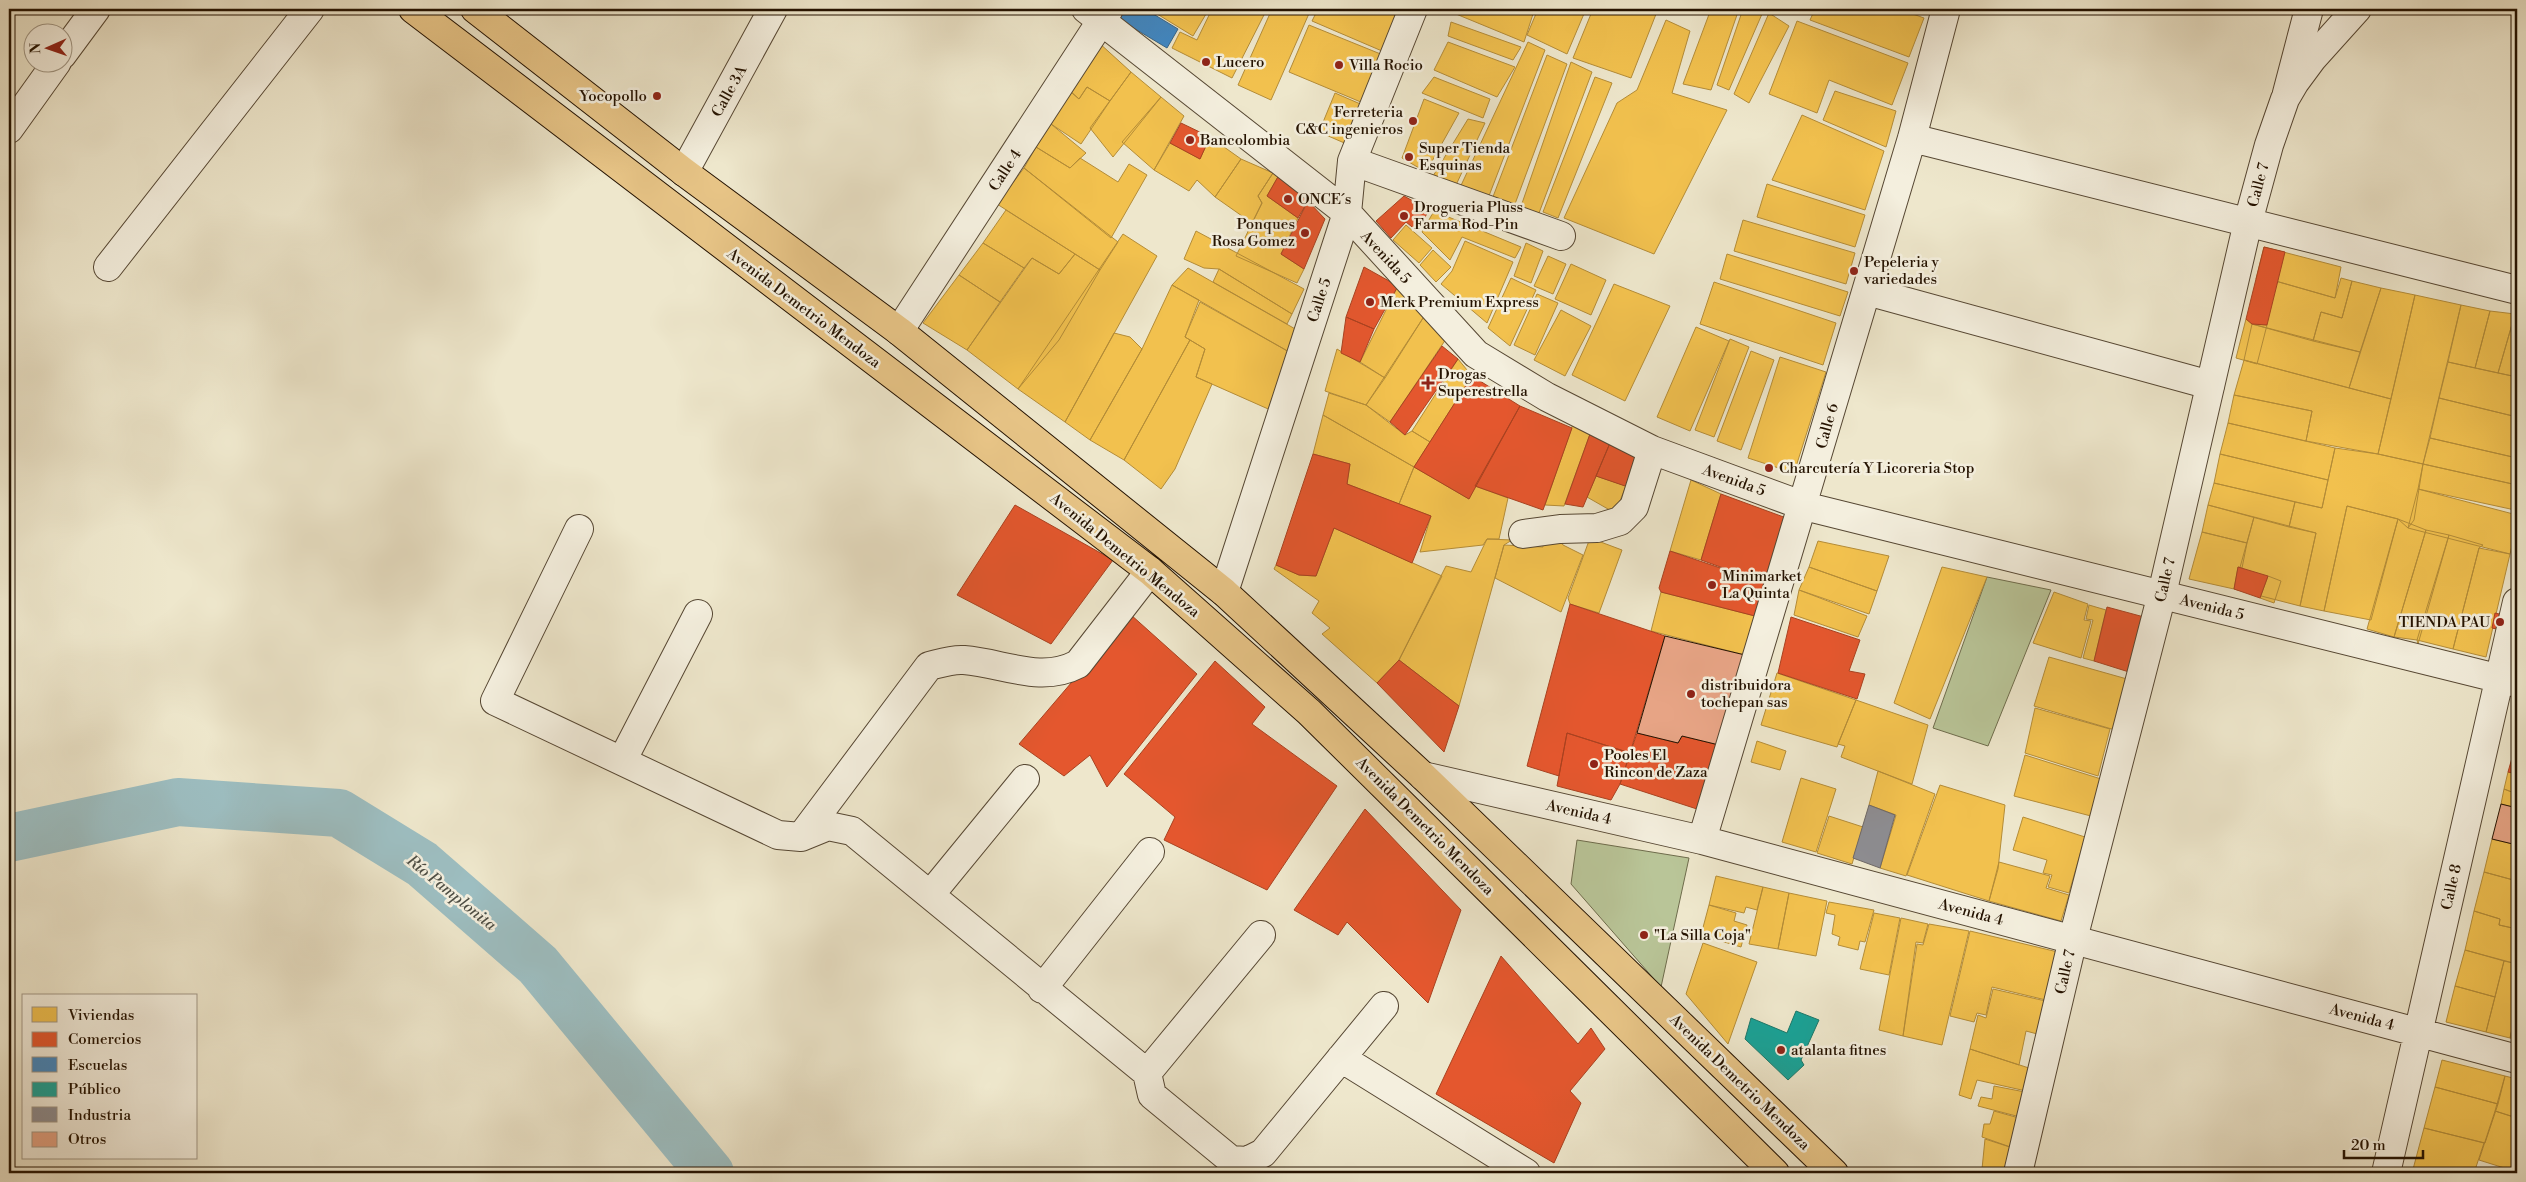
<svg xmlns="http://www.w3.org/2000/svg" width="2526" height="1182" font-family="'Libre Bodoni',serif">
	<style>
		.pitch { fill: #b9c598; stroke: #6e6c4c }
		.homes { fill: #f2c14e; stroke: #b48c37 }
		.shops { fill: #e4572e; stroke: #aa4220 }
		.schools { fill: #3f88c5; stroke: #37658a }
		.public { fill: #17a398; stroke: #1b786a }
		.industry { fill: #8d8d92; stroke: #6e6866 }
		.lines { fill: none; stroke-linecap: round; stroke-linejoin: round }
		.river { stroke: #9dbec1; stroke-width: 48 }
		.building { fill: #e7a485; stroke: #241200 }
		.minor-casing { stroke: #564733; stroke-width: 30 }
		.tertiary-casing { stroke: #564733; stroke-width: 30 }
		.primary-casing { stroke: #241200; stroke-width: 30 }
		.minor { stroke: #f4efde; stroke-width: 28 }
		.tertiary { stroke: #f4efde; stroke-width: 28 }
		.primary { stroke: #e7c486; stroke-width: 28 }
		.poi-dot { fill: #8f2418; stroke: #f4efde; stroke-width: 2 }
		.labels { text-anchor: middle; stroke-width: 5; stroke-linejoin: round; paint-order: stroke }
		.poi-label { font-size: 15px; fill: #241200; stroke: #f4efde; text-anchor: start }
		.street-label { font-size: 15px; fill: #241200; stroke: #f4efde }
		.water-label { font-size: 16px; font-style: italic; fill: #4e4e44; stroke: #f4efde }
	</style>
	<rect width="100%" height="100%" fill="#eee7cc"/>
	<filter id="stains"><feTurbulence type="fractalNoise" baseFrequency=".004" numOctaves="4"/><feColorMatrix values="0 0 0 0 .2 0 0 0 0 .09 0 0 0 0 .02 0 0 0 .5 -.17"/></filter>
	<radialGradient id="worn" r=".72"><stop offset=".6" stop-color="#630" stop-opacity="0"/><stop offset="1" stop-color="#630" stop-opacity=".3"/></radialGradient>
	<path class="pitch" d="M1987 577 2051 590 1988 746 1933 728Z
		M1577 840 1689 858 1661 987 1571 884Z"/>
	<path class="homes" d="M1149 9H1209L1193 36Z
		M1212 9H1267L1232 78 1172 48 1180 32 1197 40Z
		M1272 9H1311L1271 100 1238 85Z
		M1318 9H1392L1406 15 1389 54 1312 21Z
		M1458 9H1523L1533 14 1524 42 1456 14Z
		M1538 9H1586L1567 54 1527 35Z
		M1593 9H1658L1631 78 1573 58Z
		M1711 9H1739L1711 90 1683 84Z
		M1743 9 1762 14 1729 90 1717 85Z
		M1815 9H1899L1924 18 1909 57 1810 20Z
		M1908 9H1924L1922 14Z
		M1769 13 1789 26 1749 103 1734 94Z
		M1666 20 1690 31 1672 93 1727 110 1654 254 1564 218 1617 103 1637 90Z
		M1797 21 1908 63 1892 105 1829 80 1817 113 1769 94Z
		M1451 22 1521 47 1513 60 1448 36Z
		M1309 25 1388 57 1368 105 1289 72Z
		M1098 42 1131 72 1110 101 1087 87 1079 99 1070 91Z
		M1448 42 1515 67 1497 97 1434 70Z
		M1528 42 1545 50 1487 201 1457 194Z
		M1547 55 1567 64 1512 212 1491 202Z
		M1571 62 1592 72 1536 221 1519 212Z
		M1131 72 1161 97 1113 157 1090 128Z
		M1434 77 1490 99 1483 118 1422 93Z
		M1595 77 1612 83 1558 218 1543 212Z
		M1087 87 1110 101 1081 144 1051 124 1070 91 1079 99Z
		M1835 91 1896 111 1886 147 1823 120Z
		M1335 93 1365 106 1349 145 1319 132Z
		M1161 97 1184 116 1154 170 1122 142Z
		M1424 99 1459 113 1426 172 1402 158Z
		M1802 115 1884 151 1865 210 1772 180Z
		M1468 119 1485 123 1456 185 1433 176Z
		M1051 124 1086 153 1070 168 1036 147Z
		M1210 137 1241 159 1215 197 1197 180 1189 191 1154 170 1170 143 1200 159Z
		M1036 147 1070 168 1080 158 1118 182 1129 164 1147 175 1111 238 1024 168Z
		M1241 159 1273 173 1258 196 1262 203 1252 223 1215 197Z
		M1024 168 1118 242 1100 270 997 204Z
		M1273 173 1279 175 1267 196 1298 218 1281 254 1304 269 1297 283 1236 256 1262 203 1258 196Z
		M1767 184 1865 215 1855 247 1757 217Z
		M1006 210 1075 254 1059 274 1032 258 1024 268 983 243Z
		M1434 211 1521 247 1515 258 1462 237 1450 260 1422 232Z
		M1743 220 1855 253 1846 284 1734 251Z
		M1406 225 1432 248 1419 263 1393 240Z
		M1196 231 1304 289 1292 314 1219 269 1204 268 1184 259Z
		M1123 234 1157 256 1065 422 1018 389Z
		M1465 241 1513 262 1487 323 1441 284 1452 271Z
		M983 243 1024 268 1000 302 959 275Z
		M1526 243 1543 251 1531 283 1514 276Z
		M2264 247 2341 267 2335 298 2265 278 2256 279Z
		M1433 250 1451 267 1436 282 1420 265Z
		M1075 254 1100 270 1059 340 1018 389 967 350 1032 258 1059 274Z
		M1727 254 1848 292 1840 316 1720 279Z
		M1548 256 1566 264 1553 294 1534 286Z
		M1571 264 1606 280 1591 315 1555 299Z
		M1188 268 1297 330 1291 353 1172 285Z
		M1219 269 1292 314 1287 324 1213 282Z
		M959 275 1000 302 967 350 923 323Z
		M1511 278 1536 290 1510 346 1488 328Z
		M2265 278 2335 298 2341 278 2352 281 2342 318 2321 312 2313 341 2252 324Z
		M2352 281 2381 288 2360 352 2313 341 2321 312 2342 318Z
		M1714 282 1836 323 1823 365 1700 324Z
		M1614 284 1670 306 1625 401 1572 375Z
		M1172 285 1199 300 1185 337 1190 340 1124 460 1090 440 1142 349Z
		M1398 286 1425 315 1385 378 1360 362Z
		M2381 288 2415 295 2391 399 2349 388Z
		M1537 294 1558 303 1535 355 1514 345Z
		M2415 295 2461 305 2423 464 2378 454Z
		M1200 302 1291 353 1275 412 1196 377 1205 349 1185 337Z
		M2461 305 2490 311 2475 368 2448 362Z
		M1561 310 1591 326 1565 376 1534 360Z
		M2490 311 2515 314 2498 373 2475 368Z
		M2515 314H2517V377L2498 373Z
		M1425 315 1446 339 1390 422 1366 405Z
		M2246 319 2252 324 2267 325 2257 364 2236 358Z
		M2252 324 2360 352 2349 388 2244 360Z
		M1696 327 1729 341 1690 431 1657 417Z
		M1114 333 1130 337 1142 349 1090 440 1065 422Z
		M1730 339 1749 347 1714 437 1695 430Z
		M1190 340 1205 349 1196 377 1212 384 1175 469 1161 489 1124 460Z
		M1337 349 1385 378 1366 405 1325 391Z
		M1751 351 1774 360 1741 450 1717 441Z
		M1780 357 1826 372 1794 473 1748 458Z
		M1458 359 1472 376 1430 442 1412 431Z
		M2244 360 2391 399 2378 454 2306 441 2312 411 2234 395Z
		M2448 362 2517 377V417L2439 398Z
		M1329 393 1366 405 1405 435 1412 431 1430 442 1414 467 1323 415Z
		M2234 395 2312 411 2306 441 2228 423Z
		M2439 398 2517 417V458L2430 438Z
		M1323 415 1414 467 1399 504 1347 484 1350 464 1313 454Z
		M2228 423 2335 448 2328 480 2220 454Z
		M1573 424 1590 434 1564 506 1545 505Z
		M2430 438 2517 458V485L2423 464Z
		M2335 448 2378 454 2423 464 2414 520 2408 528 2398 519 2347 506 2324 611 2300 606 2316 533 2289 527 2295 502 2322 508Z
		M2220 454 2328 480 2322 508 2214 483Z
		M2423 464 2517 485V509L2515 510 2418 489Z
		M1414 467 1469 499 1475 486 1508 498 1499 539H1487L1483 545 1420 552 1431 516 1399 504Z
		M1596 476 1626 486 1615 513 1587 497Z
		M1691 480 1721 494 1701 560 1670 551Z
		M2214 483 2295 502 2289 527 2208 505Z
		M2418 489 2517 515V525L2510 554 2408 528Z
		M2208 505 2254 517 2247 543 2202 532Z
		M2347 506 2398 519 2371 620 2324 611Z
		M2254 517 2316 533 2300 606 2234 589Z
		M2398 519 2426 530 2394 637 2367 629Z
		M1334 528 1442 576 1399 660 1377 683 1322 634 1330 628 1312 613 1319 601 1274 569 1276 565 1299 575 1316 576Z
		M2426 530 2449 535 2418 644 2417 640 2394 637Z
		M2202 532 2247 543 2242 568 2238 567 2234 589 2189 579Z
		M2449 535 2483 545 2479 548 2453 649 2417 640Z
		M1590 538 1622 550 1599 613 1570 604 1568 598Z
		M1487 539 1512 540 1504 545 1459 706 1399 660 1446 566 1471 572Z
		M1559 539 1563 545 1583 555 1561 612 1495 578 1504 545 1543 547 1542 540Z
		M1818 541 1889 556 1877 591 1809 567Z
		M2479 548 2510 554 2486 657 2453 649Z
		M1809 567 1877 591 1869 614 1799 590Z
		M1942 567 1987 577 1930 719 1894 703Z
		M2268 576 2281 581 2274 603 2260 598Z
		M1799 590 1867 616 1858 637 1794 615Z
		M1661 592 1755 616 1745 655 1651 631Z
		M2054 592 2088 604 2084 620 2091 621 2081 658 2033 643Z
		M2089 605 2106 610 2094 661 2083 658 2093 620 2086 619Z
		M2049 657 2127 679 2115 730 2034 706Z
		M1777 673 1856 700 1837 747 1761 725Z
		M1856 700 1928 725 1912 784 1841 757 1845 746 1838 744Z
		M2035 708 2110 729 2098 776 2025 753Z
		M1757 741 1786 751 1780 770 1751 762Z
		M2025 755 2101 779 2091 816 2014 796Z
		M1878 771 1935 794 1906 876 1880 868 1896 815 1869 805Z
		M2508 772 2517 774V794L2504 789Z
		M1801 778 1836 789 1816 852 1782 842Z
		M1940 785 2005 805 1998 869 1989 901 1907 875Z
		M2504 789 2517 794V808L2501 804Z
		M1829 816 1863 827 1852 864 1817 853Z
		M2023 817 2085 837 2069 893 2048 887 2052 875 2043 873 2047 860 2013 850Z
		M2492 839 2517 845V881L2484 872Z
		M1999 862 2050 876 2046 888 2069 895 2061 921 1989 901Z
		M2484 872 2517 881V929L2499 925 2500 919 2474 911Z
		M1716 876 1763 887 1757 910 1746 907 1744 913 1709 905Z
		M1763 887 1789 893 1778 949 1749 944Z
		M1789 893 1827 901 1816 956 1778 949Z
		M1829 902 1874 910 1865 942 1860 941 1858 950 1838 945 1840 937 1832 934 1835 915 1826 913Z
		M1709 905 1736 913 1734 921 1747 925 1741 947 1701 935Z
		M2474 911 2500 919 2499 925 2517 929V964L2465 950Z
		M1874 913 1900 918 1889 975 1860 969Z
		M1901 918 1928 924 1923 943 1916 942 1903 1036 1879 1030Z
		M1929 924 1969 931 1942 1045 1903 1036 1917 944 1923 945Z
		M1970 931 2062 953 2050 1001 1992 987 1986 1015 1977 1013 1974 1022 1950 1016Z
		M1703 943 1757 962 1728 1044 1686 994Z
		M2465 950 2504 961 2495 997 2455 986Z
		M2504 961 2517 964V1007L2510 1038 2486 1032Z
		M2455 986 2495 997 2486 1032 2446 1022Z
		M1993 989 2050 1002 2041 1035 2026 1031 2019 1065 1970 1049 1978 1015 1986 1018Z
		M2517 1007V1040L2510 1038Z
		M1970 1049 2032 1069 2026 1091 1977 1080 1971 1099 1959 1095Z
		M2442 1060 2505 1076 2498 1104 2435 1087Z
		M2505 1076 2517 1079V1118L2495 1111Z
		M1994 1086 2025 1092 2020 1117 1978 1106 1981 1097 1992 1099Z
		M2435 1087 2498 1104 2485 1143 2424 1128Z
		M1994 1111 2019 1118 2016 1149 1982 1137 1984 1124H1990Z
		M2495 1111 2517 1118V1172L2479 1160Z
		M2424 1128 2484 1143 2474 1173H2412Z
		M1985 1139 2016 1149 2009 1173H1998L1982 1169Z"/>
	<path class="shops" d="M1181 123 1210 137 1200 159 1170 143Z
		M1279 175 1308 201 1298 218 1267 196Z
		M1404 196 1429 210 1417 231 1406 222 1391 238 1376 221Z
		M1308 201 1325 219 1304 269 1281 254Z
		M2264 247 2285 252 2267 325 2252 324 2246 319Z
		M1364 267 1398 286 1374 329 1346 317Z
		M1346 317 1374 329 1360 362 1341 353Z
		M1442 346 1458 359 1405 435 1390 422Z
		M1472 376 1520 406 1469 499 1414 467Z
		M1520 406 1572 428 1543 510 1475 486Z
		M1590 434 1610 443 1583 507 1565 504Z
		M1610 443 1639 459 1628 487 1596 476Z
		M1313 454 1350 464 1347 484 1431 516 1412 563 1334 528 1316 576 1299 575 1276 565Z
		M1721 494 1789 519 1765 583 1701 560Z
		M1015 505 1113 560 1051 644 957 595Z
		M1670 551 1765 583 1755 616 1661 592 1659 588Z
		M2238 567 2268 576 2260 598 2234 589Z
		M1570 604 1665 636 1630 753 1567 733 1559 776 1527 766Z
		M2107 607 2144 617 2129 672 2094 661Z
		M2495 613 2508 616 2505 631 2492 628Z
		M1130 614 1197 674 1107 787 1090 755 1064 776 1019 744Z
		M1791 617 1860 640 1849 671 1865 674 1857 699 1778 673Z
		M1399 660 1459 706 1444 752 1377 683Z
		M1215 661 1265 707 1252 724 1337 786 1267 890 1164 840 1175 817 1124 774Z
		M1567 733 1630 753 1620 784 1611 800 1557 786Z
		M1637 733 1678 743 1682 736 1719 745 1700 810 1620 784Z
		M2514 751H2517V774L2508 772Z
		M1365 809 1461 910 1428 1003 1347 922 1338 935 1294 910Z
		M1501 956 1578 1044 1591 1028 1605 1049 1570 1091 1581 1103 1554 1163 1436 1094Z"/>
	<path class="schools" d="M1123 9H1145L1178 29 1167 48 1117 18Z"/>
	<path class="public" d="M1796 1011 1819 1020 1801 1060 1804 1065 1788 1080 1745 1039 1751 1018 1787 1033Z"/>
	<path class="industry" d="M1869 805 1895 815 1880 868 1853 858Z"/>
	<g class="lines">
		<path class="river" d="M9 838 178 802 339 813 422 864 538 965 710 1173"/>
	</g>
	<path class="building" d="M1665 636 1745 655 1719 745 1682 736 1678 743 1637 733Z
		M2501 804 2517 808V845L2492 839Z"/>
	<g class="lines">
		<defs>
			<path id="minor" d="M1086 9 1347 213 1476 354 1547 397 1652 450 1804 506 2517 683
				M62 55 96 9
				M2287 93 2309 9
				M9 129 57 62
				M1912 138 2517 290
				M1352 161 1561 236
				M684 172 773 9
				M108 267 310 9
				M1867 291 2210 385
				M899 331 1109 9
				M579 529 495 701 778 835 801 837 828 826 852 831 1147 1073 1152 1095 1231 1160 1247 1161 1263 1153 1384 1006
				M1523 534 1560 529 1597 528 1620 521 1634 507 1652 450
				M1224 592 1347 213 1352 161 1413 9
				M622 761 698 614
				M1423 776 1702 840 2517 1059
				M801 837 929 666C941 663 952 659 964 660 1004 663 1040 684 1078 664L1150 571
				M1702 840 1912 138 1946 9
				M930 895 1025 779
				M1042 989 1150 852
				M1341 1058 1526 1173
				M1147 1073 1261 935
				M2386 1173 2517 602"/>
			<path id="tertiary" d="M2018 1173 2073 939 2162 594 2248 222 2269 145 2285 99 2295 82 2312 59 2357 9"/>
			<path id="primary" d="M413 9 1150 571 1309 712 1775 1173
				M475 9 684 172 899 331 1224 592 1423 776 1834 1173"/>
		</defs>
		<use href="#minor" class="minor-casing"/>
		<use href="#tertiary" class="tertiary-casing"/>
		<use href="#primary" class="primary-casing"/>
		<use href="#minor" class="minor"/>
		<use href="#tertiary" class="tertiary"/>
		<use href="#primary" class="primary"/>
	</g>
	<g class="poi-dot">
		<circle cx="1206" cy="62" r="5"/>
		<circle cx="1339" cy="65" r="5"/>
		<circle cx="657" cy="96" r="5"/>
		<circle cx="1413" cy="121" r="5"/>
		<circle cx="1190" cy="140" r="5"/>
		<circle cx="1409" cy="157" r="5"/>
		<circle cx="1288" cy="199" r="5"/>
		<circle cx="1404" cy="216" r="5"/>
		<circle cx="1305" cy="233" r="5"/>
		<circle cx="1854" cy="271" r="5"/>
		<circle cx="1370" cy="302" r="5"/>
		<path d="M1425.5 375.5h5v5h5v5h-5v5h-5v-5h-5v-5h5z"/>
		<circle cx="1769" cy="468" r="5"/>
		<circle cx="1712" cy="585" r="5"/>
		<circle cx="2500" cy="622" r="5"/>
		<circle cx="1691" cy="694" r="5"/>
		<circle cx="1594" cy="764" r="5"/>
		<circle cx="1644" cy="935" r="5"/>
		<circle cx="1781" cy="1050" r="5"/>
	</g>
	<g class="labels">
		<g class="poi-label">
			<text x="1216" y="67">Lucero</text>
			<text x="1349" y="70">Villa Rocio</text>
			<text x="647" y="101" text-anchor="end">Yocopollo</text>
			<text x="1403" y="117" text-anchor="end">Ferreteria<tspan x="1403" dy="17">C&amp;C ingenieros</tspan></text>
			<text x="1200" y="145">Bancolombia</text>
			<text x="1419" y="153">Super Tienda<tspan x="1419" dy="17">Esquinas</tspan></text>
			<text x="1298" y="204">ONCE´s</text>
			<text x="1414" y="212">Drogueria Pluss<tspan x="1414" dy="17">Farma Rod-Pin</tspan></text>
			<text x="1295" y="229" text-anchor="end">Ponques<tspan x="1295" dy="17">Rosa Gomez</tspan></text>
			<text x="1864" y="267">Pepeleria y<tspan x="1864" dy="17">variedades</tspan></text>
			<text x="1380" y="307">Merk Premium Express</text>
			<text x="1438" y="379">Drogas<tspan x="1438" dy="17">Superestrella</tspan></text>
			<text x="1779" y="473">Charcutería Y Licoreria Stop</text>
			<text x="1722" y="581">Minimarket<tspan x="1722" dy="17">La Quinta</tspan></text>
			<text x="2490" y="627" text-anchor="end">TIENDA PAU</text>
			<text x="1701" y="690">distribuidora<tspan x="1701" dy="17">tochepan sas</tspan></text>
			<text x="1604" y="760">Pooles El<tspan x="1604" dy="17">Rincon de Zaza</tspan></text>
			<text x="1654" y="940">"La Silla Coja"</text>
			<text x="1791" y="1055">atalanta fitnes</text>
		</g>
		<g class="street-label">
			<text transform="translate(729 91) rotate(-61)" y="5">Calle 3A</text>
			<text transform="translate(1005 170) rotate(-57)" y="5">Calle 4</text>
			<text transform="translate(2258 185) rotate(-75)" y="5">Calle 7</text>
			<text transform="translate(1386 257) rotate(47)" y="5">Avenida 5</text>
			<text transform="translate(1319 300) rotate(-72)" y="5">Calle 5</text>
			<text transform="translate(804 308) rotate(37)" y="5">Avenida Demetrio Mendoza</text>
			<text transform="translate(1827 426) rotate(-74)" y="5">Calle 6</text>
			<text transform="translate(1734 480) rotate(20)" y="5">Avenida 5</text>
			<text transform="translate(1125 555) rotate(39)" y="5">Avenida Demetrio Mendoza</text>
			<text transform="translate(2165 580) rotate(-77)" y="5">Calle 7</text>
			<text transform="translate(2212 607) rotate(14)" y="5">Avenida 5</text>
			<text transform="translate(1579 812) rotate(13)" y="5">Avenida 4</text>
			<text transform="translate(1425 826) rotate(45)" y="5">Avenida Demetrio Mendoza</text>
			<text transform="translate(2451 887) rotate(-77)" y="5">Calle 8</text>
			<text transform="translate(1971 912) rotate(15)" y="5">Avenida 4</text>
			<text transform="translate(2065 972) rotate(-77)" y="5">Calle 7</text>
			<text transform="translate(2362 1017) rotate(15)" y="5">Avenida 4</text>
			<text transform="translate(1740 1082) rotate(44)" y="5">Avenida Demetrio Mendoza</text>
		</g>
		<g class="water-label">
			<text transform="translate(452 892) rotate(39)" y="6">Río Pamplonita</text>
		</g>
	</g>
	<rect width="2526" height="1182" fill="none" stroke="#eee7cc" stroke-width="30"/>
	<rect x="10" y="10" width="2506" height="1162" fill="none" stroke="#241200" stroke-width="2.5"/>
	<rect x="15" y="15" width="2496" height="1152" fill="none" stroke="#241200"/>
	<rect x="22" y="994" width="175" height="165" fill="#f4efde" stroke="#a19785"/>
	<rect x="32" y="1007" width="25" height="15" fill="#f2c14e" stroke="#a19785"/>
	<text x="68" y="1020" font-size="15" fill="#241200">Viviendas</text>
	<rect x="32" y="1032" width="25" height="15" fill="#e4572e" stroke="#a19785"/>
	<text x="68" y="1044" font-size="15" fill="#241200">Comercios</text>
	<rect x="32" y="1057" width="25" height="15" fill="#3f88c5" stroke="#a19785"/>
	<text x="68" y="1070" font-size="15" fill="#241200">Escuelas</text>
	<rect x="32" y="1082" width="25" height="15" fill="#17a398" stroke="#a19785"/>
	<text x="68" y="1094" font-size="15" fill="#241200">Público</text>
	<rect x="32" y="1107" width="25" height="15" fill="#8d8d92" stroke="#a19785"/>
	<text x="68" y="1120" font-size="15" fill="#241200">Industria</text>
	<rect x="32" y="1132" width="25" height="15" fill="#e7a485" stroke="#a19785"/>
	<text x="68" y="1144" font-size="15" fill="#241200">Otros</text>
	<g transform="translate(48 48) rotate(268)"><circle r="24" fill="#f4efde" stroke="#a19785"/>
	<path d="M0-4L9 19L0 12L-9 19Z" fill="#8f2418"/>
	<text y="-8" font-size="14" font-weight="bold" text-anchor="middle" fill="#241200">N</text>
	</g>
	<path d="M2344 1150v8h79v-8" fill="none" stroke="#241200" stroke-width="2.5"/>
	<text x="2351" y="1150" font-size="15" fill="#241200" stroke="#f4efde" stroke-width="4" paint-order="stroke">20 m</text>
	<rect width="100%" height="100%" filter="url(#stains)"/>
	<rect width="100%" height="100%" fill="url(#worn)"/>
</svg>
